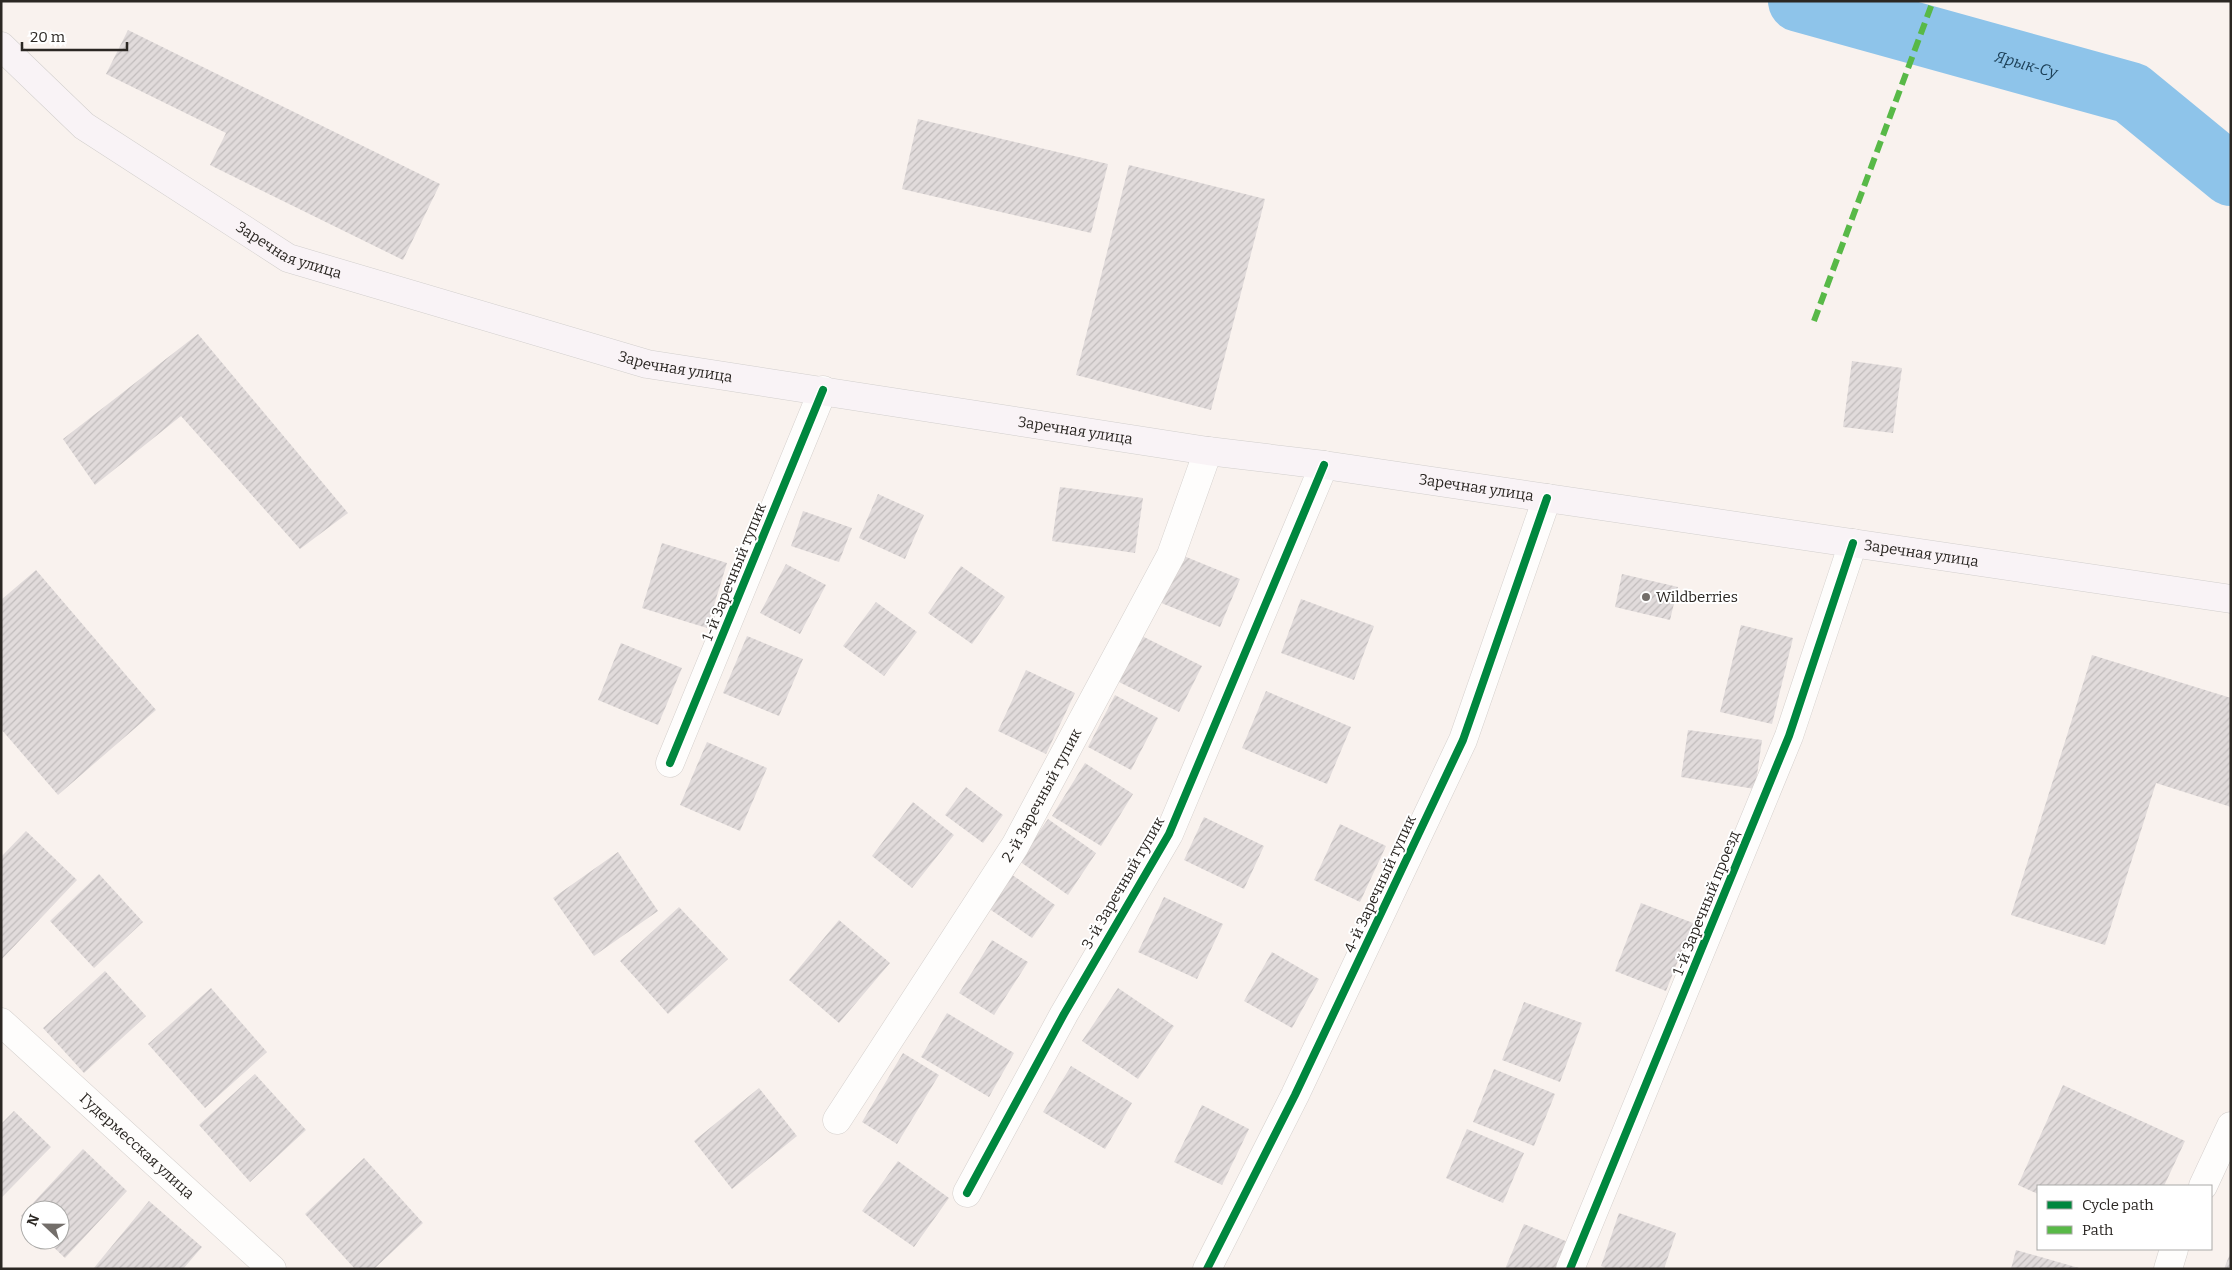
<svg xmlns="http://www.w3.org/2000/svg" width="2232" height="1270" font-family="Bitter,serif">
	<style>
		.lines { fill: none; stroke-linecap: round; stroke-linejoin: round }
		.river { stroke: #8ec4ea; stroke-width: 62 }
		.building { fill: url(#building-hatch) }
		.minor-casing { stroke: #d5d0cd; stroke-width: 29 }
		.major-casing { stroke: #d2cfcd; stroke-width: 29 }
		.minor { stroke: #fefdfc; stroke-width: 28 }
		.major { stroke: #f9f3f6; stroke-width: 28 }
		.quiet { stroke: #58b947; stroke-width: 6; stroke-dasharray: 12 6; stroke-linecap: butt }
		.cycleway-casing { stroke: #fff; stroke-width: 11 }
		.cycleway { stroke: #00873e; stroke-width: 8 }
		.poi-dot { fill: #736e6a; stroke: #fff; stroke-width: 2 }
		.labels { text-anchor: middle; stroke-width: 4; stroke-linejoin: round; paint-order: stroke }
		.street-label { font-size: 15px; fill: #2b2723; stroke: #fff }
		.poi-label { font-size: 15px; fill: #2b2723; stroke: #fff; text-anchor: start }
		.water-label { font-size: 16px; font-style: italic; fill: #1c3f56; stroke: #fff }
	</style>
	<defs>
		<pattern id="building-hatch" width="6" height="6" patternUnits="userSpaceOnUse" patternTransform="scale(1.25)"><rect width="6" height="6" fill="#e1dbdb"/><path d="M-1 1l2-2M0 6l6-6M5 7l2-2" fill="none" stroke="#c1bcbc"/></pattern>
	</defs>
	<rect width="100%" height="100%" fill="#f9f2ee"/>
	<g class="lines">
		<path class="river" id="s1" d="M1799 1 2131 93 2231 175"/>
	</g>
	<path class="building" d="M128 30 440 184 403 260 210 165 226 133 106 74Z
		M918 119 1108 164 1091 233 902 189Z
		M1129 165 1265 199 1211 410 1076 375Z
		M198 334 348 513 300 549 181 416 95 485 63 439Z
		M1852 361 1902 368 1893 433 1843 427Z
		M1060 487 1143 498 1135 553 1052 541Z
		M878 494 924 515 905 559 859 538Z
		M803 511 852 528 839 562 791 546Z
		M662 543 727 563 707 628 642 608Z
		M1179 554 1240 579 1220 627 1159 602Z
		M786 564 826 585 800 634 760 613Z
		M961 566 1005 597 972 644 928 613Z
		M36 570 156 710 58 795 1 729V600Z
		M1622 574 1678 587 1670 620 1615 607Z
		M1301 599 1374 626 1354 680 1281 653Z
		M876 602 917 632 884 676 843 646Z
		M1741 625 1793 638 1772 724 1720 712Z
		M747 636 803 659 779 716 723 693Z
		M1142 636 1202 666 1179 712 1119 682Z
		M621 643 682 668 658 725 598 700Z
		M2092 655 2231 698V807L2156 783 2105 945 2011 915Z
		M1026 670 1075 693 1046 754 998 731Z
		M1266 691 1351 727 1327 784 1242 748Z
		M1115 695 1158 718 1131 770 1088 747Z
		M1688 730 1762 740 1755 789 1681 777Z
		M707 742 767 768 740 831 680 805Z
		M1085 763 1133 794 1101 846 1052 816Z
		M966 787 1003 815 983 843 945 815Z
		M913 802 954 835 912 888 872 856Z
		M1204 817 1264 846 1244 889 1184 860Z
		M1048 819 1096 853 1068 895 1019 861Z
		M1340 824 1386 846 1360 902 1314 880Z
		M26 831 77 880 1 960V857Z
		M618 852 658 911 594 956 553 898Z
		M99 874 143 922 94 968 50 921Z
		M1011 874 1055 905 1032 938 988 908Z
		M1164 897 1223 924 1197 979 1138 952Z
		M1641 903 1693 923 1666 991 1615 971Z
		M679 907 728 959 668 1014 620 961Z
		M839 920 890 963 839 1023 789 980Z
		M992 940 1028 962 994 1015 959 993Z
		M1272 952 1319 979 1292 1028 1244 1001Z
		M105 971 146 1016 84 1073 43 1028Z
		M211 988 267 1052 205 1108 148 1044Z
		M1118 988 1174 1026 1138 1079 1082 1041Z
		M1524 1002 1582 1023 1560 1082 1502 1060Z
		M947 1013 1014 1053 989 1097 921 1057Z
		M903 1053 939 1075 897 1144 862 1122Z
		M1071 1066 1132 1103 1105 1149 1043 1112Z
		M1494 1069 1555 1094 1534 1146 1473 1122Z
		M255 1074 306 1130 250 1182 199 1125Z
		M2063 1085 2185 1141 2164 1186H2038V1194L2018 1185Z
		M759 1088 797 1136 732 1189 694 1141Z
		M1202 1105 1249 1129 1222 1185 1174 1162Z
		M14 1111 51 1147 1 1198V1124Z
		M1467 1129 1524 1153 1503 1203 1446 1178Z
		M83 1149 127 1191 65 1258 46 1240H60V1210H30V1225L21 1216Z
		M364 1158 423 1223 374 1269H355L305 1214Z
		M898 1161 949 1198 914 1247 862 1211Z
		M149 1201 202 1247 183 1269H93Z
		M1619 1213 1676 1233 1664 1269H1608L1601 1266Z
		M1524 1224 1568 1242 1557 1269H1505Z
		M2016 1250 2079 1268V1269H2011Z
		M2231 1251V1269H2224Z"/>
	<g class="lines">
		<defs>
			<g id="minor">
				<path d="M670 763 823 390"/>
				<path id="s2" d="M1 1022 272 1269"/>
				<path id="s3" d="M837 1120 1015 846 1171 555 1208 451"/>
				<path d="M2203 1186 2231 1126"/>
				<path d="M967 1193 1064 1014 1169 834 1324 465"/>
				<path d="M1207 1269 1295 1095 1463 740 1547 498"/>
				<path d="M1570 1269 1789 736 1853 543"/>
				<path d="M2168 1269 2174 1249"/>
			</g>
			<g id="major">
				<path id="s4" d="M1 46 84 126 288 258 647 364 1208 451 1324 465 2231 599"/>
			</g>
		</defs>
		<use href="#minor" class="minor-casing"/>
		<use href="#major" class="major-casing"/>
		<use href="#minor" class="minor"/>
		<use href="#major" class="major"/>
		<path class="quiet" d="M1814 321 1933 1"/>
		<defs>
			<path id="cycleway" d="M670 763 823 390
				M967 1193 1064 1014 1169 834 1324 465
				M1207 1269 1295 1095 1463 740 1547 498
				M1570 1269 1789 736 1853 543"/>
		</defs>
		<use href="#cycleway" class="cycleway-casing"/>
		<use href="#cycleway" class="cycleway"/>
	</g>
	<circle class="poi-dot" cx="1646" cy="597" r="5"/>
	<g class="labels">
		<g class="street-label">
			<text dy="5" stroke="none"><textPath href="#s4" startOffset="356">Заречная улица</textPath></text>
			<text dy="5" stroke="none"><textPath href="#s4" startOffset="761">Заречная улица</textPath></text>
			<text dy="5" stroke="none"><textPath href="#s4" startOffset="1166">Заречная улица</textPath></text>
			<text dy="5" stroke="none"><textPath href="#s4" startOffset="1571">Заречная улица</textPath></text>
			<text dy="5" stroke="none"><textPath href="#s4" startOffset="2021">Заречная улица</textPath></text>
			<text transform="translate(734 572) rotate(-68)" y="5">1-й Заречный тупик</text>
			<text dy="5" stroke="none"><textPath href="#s3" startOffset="384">2-й Заречный тупик</textPath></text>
			<text transform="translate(1123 883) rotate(-60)" y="5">3-й Заречный тупик</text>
			<text transform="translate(1380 884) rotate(-65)" y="5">4-й Заречный тупик</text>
			<text transform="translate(1706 903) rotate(-68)" y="5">1-й Заречный проезд</text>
			<text dy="5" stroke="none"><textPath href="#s2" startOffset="184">Гудермесская улица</textPath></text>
		</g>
		<g class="poi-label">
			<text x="1656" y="602">Wildberries</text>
		</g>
		<g class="water-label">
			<text dy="6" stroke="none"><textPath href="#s1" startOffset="236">Ярык-Су</textPath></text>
		</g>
	</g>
	<rect width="2232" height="1270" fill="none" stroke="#2b2723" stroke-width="5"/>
	<rect x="2037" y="1185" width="175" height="65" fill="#ffffff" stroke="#aaa9a7"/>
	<rect x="2047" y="1201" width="25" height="8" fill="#00873e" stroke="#aaa9a7"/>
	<text x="2082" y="1210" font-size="15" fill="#2b2723">Cycle path</text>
	<rect x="2047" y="1226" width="25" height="8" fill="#58b947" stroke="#aaa9a7"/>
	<text x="2082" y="1235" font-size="15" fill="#2b2723">Path</text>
	<g transform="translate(45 1225) rotate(292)"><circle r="24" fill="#ffffff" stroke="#aaa9a7"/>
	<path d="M0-4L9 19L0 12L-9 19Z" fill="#736e6a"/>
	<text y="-8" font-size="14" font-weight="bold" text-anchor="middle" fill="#2b2723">N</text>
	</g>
	<path d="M22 42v8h105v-8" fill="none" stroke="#2b2723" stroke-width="2.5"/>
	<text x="30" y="42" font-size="15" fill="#2b2723" stroke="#ffffff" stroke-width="4" paint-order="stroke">20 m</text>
</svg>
